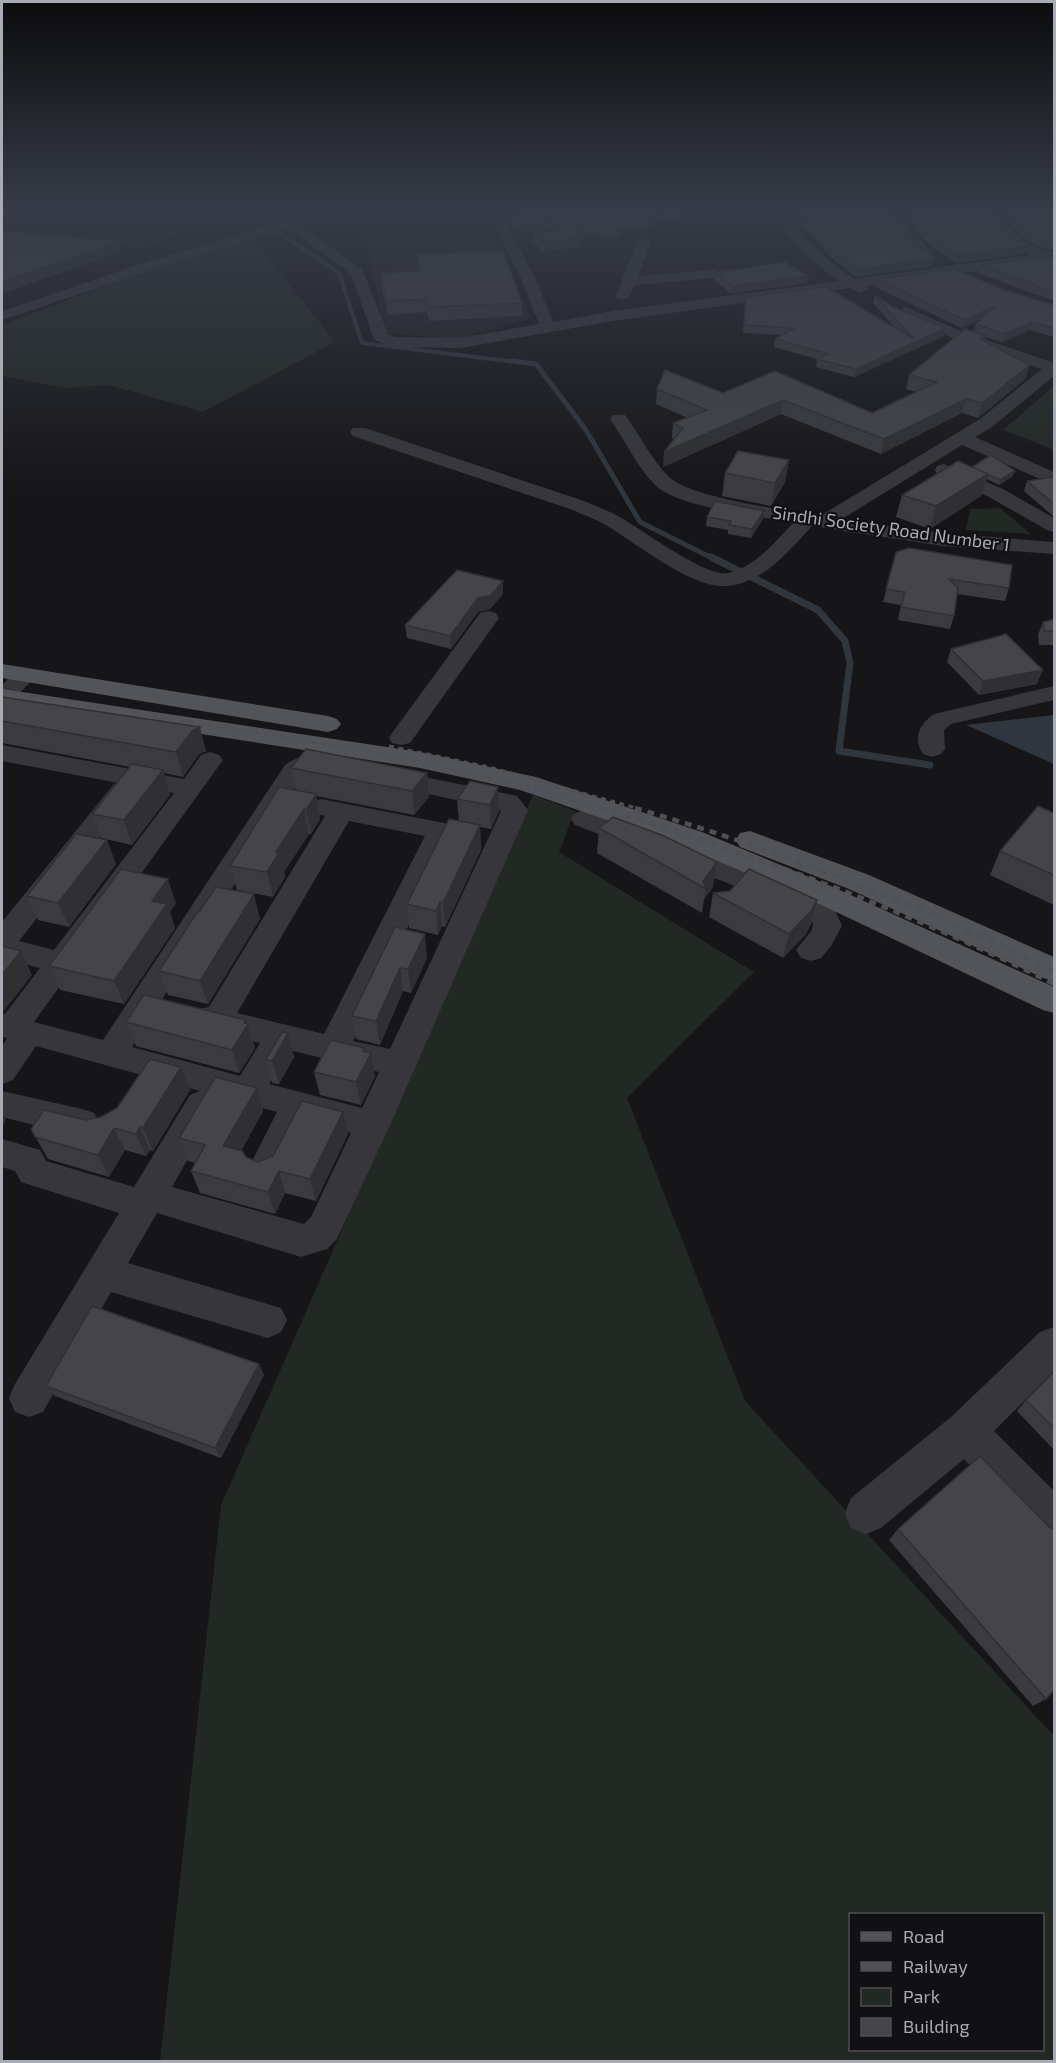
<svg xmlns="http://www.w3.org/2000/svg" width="1056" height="2063" font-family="'Exo 2',sans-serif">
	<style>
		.built { fill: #222124 }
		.green { fill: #222823; fill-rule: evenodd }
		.water { fill: #30363e }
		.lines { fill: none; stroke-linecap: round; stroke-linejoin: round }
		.stream-far2 { stroke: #30363e; stroke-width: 4 }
		.stream-far1 { stroke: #30363e; stroke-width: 5 }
		.stream { stroke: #30363e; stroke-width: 7 }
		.minor { fill: #37373b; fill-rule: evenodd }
		.major { fill: #53545a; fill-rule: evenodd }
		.rail-far1 { stroke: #505156; stroke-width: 3; stroke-dasharray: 5 4.5; stroke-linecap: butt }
		.rail { stroke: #505156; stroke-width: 4.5; stroke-dasharray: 7 6; stroke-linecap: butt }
		.wall { fill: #3b3b3f }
		.shaded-wall { fill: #303033 }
		.building { fill: #454549; stroke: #303033; stroke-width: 1.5 }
		.labels { text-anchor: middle; stroke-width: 4.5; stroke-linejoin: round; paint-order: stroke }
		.far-street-label { font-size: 18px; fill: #a9abb5; stroke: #111012 }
	</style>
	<rect width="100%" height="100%" fill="#161517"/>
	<path class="built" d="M2 208H173L181 230 162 241 140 249 83 237 85 226Z
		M371 208H484L531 318 460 339 384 333 361 211Z
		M2 214 59 225 41 232 2 224Z"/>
	<path class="green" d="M253 238 335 342 203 412 109 385 66 388 2 376V325L160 265Z
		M1054 386V450L1003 430Z
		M1000 508 1031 534 966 530 970 509Z
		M533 795 575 811 559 852 754 972 627 1098 745 1401 1054 1736V2061L160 2062 221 1505ZM850 1914H1042V2050H850Z"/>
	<path class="water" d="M1054 715V764L966 725Z"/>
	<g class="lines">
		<path class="stream-far2" d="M243 208 339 273 362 343 524 363"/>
		<path class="stream-far1" d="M511 361 536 364 586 430 640 522 714 559"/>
		<path class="stream" d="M711 557 818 610 845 641 850 663 839 751 930 765"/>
		<path class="minor" d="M258 208H274L292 219 328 208H349L300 225 362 269 388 334 395 337 460 338 539 324 521 278 492 220 498 216 504 220 535 278 553 322 613 311 839 281C811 262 788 239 774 208H786C801 239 826 260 854 279L1030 255C1012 244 992 230 986 208H998C1004 228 1034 254 1054 252V265L1042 262 866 286 868 289 861 293 850 288 613 321 460 348 392 347 375 340 373 337 351 274 289 228 160 267 2 320V311L150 261 280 223Z
			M883 208H895L907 228 927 246 929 249 927 252C907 256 890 223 883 208Z
			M644 238 651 242 638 276 714 270 721 274 714 278 635 285 628 299H618L616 296 637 242Z
			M905 307 963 332 1054 363V376L992 427 975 437 1054 472V485L962 445 842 519 943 533 1054 542V554L943 546 812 526C790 550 762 584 727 586 691 589 635 542 604 524 593 518 581 514 570 509L353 436 350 432 353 428H365L584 501C595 506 607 510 618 516 640 528 706 578 728 573 754 568 776 541 793 523 760 516 679 508 655 485 637 467 625 440 610 419L613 415H625C640 435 651 459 668 476 689 498 787 510 820 516L980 419 1042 369 953 338 900 315 897 312Z
			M944 464 1003 489 1054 518V532L1047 530 989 497 937 474 935 470 937 466Z
			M488 611 496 613 499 618 410 743 401 745 392 743 389 738 392 733 480 613Z
			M25 668 33 670 37 675 10 703 2 705V685L17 670Z
			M1054 686V700L951 724 944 730 945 749 941 754 932 757 923 754C912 738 920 724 934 714Z
			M2 745 184 779 201 755 210 752 219 755 223 760 34 1022 103 1040 285 765C302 752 320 757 339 761L343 767 339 773 330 775 310 772 303 776 132 1047 240 1076 260 1043 196 1026 191 1018 196 1010 209 1007 325 816 312 813 308 807 312 801 321 799 470 828 473 834 470 840 460 843 449 841 353 1041 390 1049 501 811 499 809 376 783 372 777 376 771 385 769 508 794 517 796 528 810 390 1125 337 1239 327 1249 301 1257 157 1213 128 1263 281 1308 287 1320 281 1332 268 1338 111 1292 43 1412 29 1417 15 1412 9 1398 15 1384 119 1213 21 1182 15 1171 2 1167V1139L40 1150 46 1161 134 1187 190 1095 200 1091 36 1046 13 1080 2 1084V1047L7 1038 2 1037V1013L5 1014 40 968 2 958V922L114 784 119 783 2 761ZM133 785 174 793 54 950 19 941 132 796 136 790ZM349 821 425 836 324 1034 237 1013ZM289 1050 379 1072 362 1108 269 1084ZM214 1095 277 1112 249 1167 254 1177 266 1182 278 1177 307 1121 351 1133 311 1217 304 1224 172 1187 219 1104Z
			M584 810 750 870 835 910 842 926 831 946 821 958 811 961 801 958 796 950 812 930 813 923 730 884 575 825 571 819 575 813Z
			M2 1091 82 1109 94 1113 99 1123 94 1133 82 1137 2 1117Z
			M1054 1327V1371L994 1431 1054 1491V1542L1039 1536 964 1459 881 1528 866 1534 851 1528 845 1513 851 1498 951 1417 1040 1332Z"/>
		<path class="major" d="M2 664 328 716 337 719 341 724 337 729 328 732 2 678Z
			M2 689 420 752 536 777 702 832 833 887 1054 987V1013L1043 1010 813 901 682 846 520 790 420 768 2 703Z
			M750 831 869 875 1054 957V981L1043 978 849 889 740 847 736 840 740 833Z"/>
		<path class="rail-far1" d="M2 691 391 755 535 789 604 809
			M389 746 489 767 640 809"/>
		<path class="rail" d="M599 808C755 854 908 911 1054 984
			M635 808C779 850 919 905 1054 971"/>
	</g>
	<path class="wall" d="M551 208H718L681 219 656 220V224H652V227L619 228 618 237 582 236 583 237V247L543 251 534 243V234L553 232 555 231 552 229 521 233 509 223 508 214Z
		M848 208H887L900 228 914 243 935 258 933 266 857 277 834 260 795 217 796 210H849Z
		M899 208H988L1004 230 1024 254 956 263 923 239Z
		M1000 208H1054V250L1039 247 1022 237 1008 222Z
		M417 254 522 303V316L429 321 427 312 388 315 381 286 380 273 418 271Z
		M1054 259V301L978 273 980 265Z
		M715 273 808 276 806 283 731 293 714 280Z
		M876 279 1004 290 1054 305V337L1030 330 1002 342 986 337 985 341 1025 379 978 418 962 413 881 454 781 414 663 467 674 440 672 438 673 423 688 418 656 404 657 389 723 393 775 371 872 413 916 392 906 389 909 375 974 332 976 324 981 319 962 328 875 287Z
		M875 296 944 336 854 377 816 367 817 359 774 347 775 339 782 335 743 333 746 297 895 328 873 303Z
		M789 460 785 482 771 506 722 496 725 473Z
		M972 467 1013 476 999 485 987 479 981 496 930 529 896 517 902 495Z
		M1054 477V517L1024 491 1027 481Z
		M764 511 763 519 751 538 728 534V530L706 526 707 517Z
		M896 552 1009 588 1005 601 957 594 954 616 950 629 898 620 901 605 883 602Z
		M503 581V594L490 609 478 612 451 649 407 638 405 625Z
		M1054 619V645H1039L1038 635 1043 622Z
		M951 649 1037 684 979 695 947 662Z
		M2 697 206 751 199 754 183 777 164 773 170 795 132 845 101 838 92 814 130 767 2 743Z
		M291 768 427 773 429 797 414 815 316 796 320 819 311 834H309L284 872 285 877 273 897 237 890 230 866 296 790Z
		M498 787 499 811 491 829 480 827 481 850 445 927 442 926 438 935 409 928 407 904 459 821 457 799Z
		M1054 813V905L990 875 1000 851Z
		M599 828 713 887 704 899 702 913 597 853Z
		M116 864 69 927 38 920 27 896Z
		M713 893 817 900 811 924 806 934 783 958 709 917Z
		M176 903 170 912 175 928 124 1004 60 990 49 966Z
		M260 919 208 1004 168 995 159 971Z
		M395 927 427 958 411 993 403 991 380 1045 356 1039 352 1016Z
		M246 1020 255 1048 239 1073 136 1046 126 1022Z
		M288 1033 294 1057 279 1084 272 1083 266 1059Z
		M364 1048 375 1076 361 1105 320 1095 314 1072Z
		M181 1067 190 1090 153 1151 150 1150 146 1156 125 1150 109 1177 48 1159 31 1129 86 1120 101 1117 117 1108Z
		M257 1088 263 1111 241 1151 246 1157 258 1162 273 1156 343 1112 348 1134 316 1201 285 1193 275 1214 200 1193 191 1171 196 1163 188 1161 179 1138Z
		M259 1364 264 1375 221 1458 55 1396 46 1386Z
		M1054 1372V1450L1017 1411 1026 1400Z
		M898 1529 1046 1699 1033 1706 889 1540Z"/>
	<path class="shaded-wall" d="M688 208H718L681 219 682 210Z
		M552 220V229L521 233V224Z
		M583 237V247L543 251V241Z
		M118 241 121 251 2 294V282Z
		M1026 246 1024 254 956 263 958 255Z
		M935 258 933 266 857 277 858 269Z
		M808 276 806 283 731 293 732 286Z
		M995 306 993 314 962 328 964 320Z
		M1033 322 1030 330 1002 342 1004 334Z
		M946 328 944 336 854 377 856 369Z
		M1030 365 1025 379 978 418 982 403Z
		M966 399 962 413 881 454 884 439Z
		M783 400 781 414 663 467 664 452Z
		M789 460 785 482 771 506 775 483Z
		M1015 471 1013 476 999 485 1000 480Z
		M988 474 981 496 930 529 936 506Z
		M764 511 763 519 751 538 752 529Z
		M503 581V594L490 609 478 612 451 649 450 636 478 598Z
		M1043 670 1037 684 979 695 983 681Z
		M200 727 206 751 199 754 183 777 176 752 193 730Z
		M163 770 170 795 132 845 124 820Z
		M427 773 429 797 414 815 412 791Z
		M498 787 499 811 491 829 490 805Z
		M316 794 320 819 311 834 306 810Z
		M304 809 309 834 284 872 285 877 273 897 267 872 276 852Z
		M480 825 481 850 445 927 443 903Z
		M107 840 116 864 69 927 58 903Z
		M717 862 713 887 704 899 706 889 703 881Z
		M168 879 176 903 170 912 175 928 124 1004 114 981 152 901Z
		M254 894 260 919 208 1004 200 981Z
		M817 900 811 924 806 934 783 958 789 934Z
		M440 902 442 926 438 935 436 911Z
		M425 934 427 958 411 993 408 969Z
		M21 951 32 975 4 1011 2 1012V975Z
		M400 968 403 991 380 1045 376 1021Z
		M246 1020 255 1048 239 1073 232 1050Z
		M288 1033 294 1057 279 1084 272 1061Z
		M364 1048 366 1062 371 1053 375 1076 361 1105 356 1082Z
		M181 1067 190 1090 153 1151 143 1128Z
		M257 1088 263 1111 231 1169 223 1146Z
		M343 1112 348 1134 316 1201 310 1179Z
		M2 1113 6 1120 2 1127Z
		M140 1127 150 1150 146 1156 136 1134Z
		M114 1128 125 1150 109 1177 98 1155Z
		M279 1171 285 1193 275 1214 268 1192Z
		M259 1364 264 1375 221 1458 215 1448Z"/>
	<path class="building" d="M551 208H688L682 210 654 211 656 214 651 215 652 218 620 219 618 228 571 226 583 237 543 241 534 234 553 232 560 228V224L552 220 521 224 508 214Z
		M851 208H887L900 228 914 243 935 258 858 269 835 252 796 210H851Z
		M906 208H988L1004 230 1026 246 958 255 925 232Z
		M1006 208H1054V242L1041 239 1024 229 1010 215Z
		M2 231 118 241 2 282Z
		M503 251 522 303 428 307 426 299 387 301 380 273 420 271 417 254Z
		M1044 257 1054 259V292L980 265Z
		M785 262 808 276 732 286 715 273Z
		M954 269 1004 290 1054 305V329L1033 322 1004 334 976 324 995 306 964 320 876 279Z
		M826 287 914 339 875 296 895 308 946 328 856 369 817 359 829 354 775 339 794 328 744 325 746 297Z
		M965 329 986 336 980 339 1030 365 982 403 966 399 884 439 783 400 664 452 683 428 673 423 707 410 657 389 665 370 723 393 775 371 872 413 937 382 909 375Z
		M738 451 789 460 775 483 725 473Z
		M991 455 1015 471 1000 480 972 467Z
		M958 461 988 474 936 506 902 495Z
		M1054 477V504L1027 481Z
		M715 501 764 511 752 529 729 525 731 521 707 517Z
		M909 548 1012 565 1009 588 949 579 958 588 954 616 901 607 905 592 886 589 896 552Z
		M457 570 503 581 490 596 478 598 450 636 405 625Z
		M1054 619V631H1044L1043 622Z
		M1006 634 1043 670 983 681 951 649Z
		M2 697 200 727 193 730 176 752 2 721Z
		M306 749 427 773 412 791 291 768Z
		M132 764 163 770 124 820 92 814Z
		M470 781 498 787 490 805 457 799Z
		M279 787 316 794 306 810 304 809 276 852 279 853 267 872 230 866Z
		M1038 806 1054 813V875L1000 851Z
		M613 817 664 836 717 862 703 881 706 889 599 828Z
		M449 819 480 825 443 903 440 902 436 911 407 904Z
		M76 834 107 840 58 903 27 896Z
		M121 869 168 879 152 901 167 904 114 981 49 966Z
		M749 869 817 900 812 910 789 934 713 893 730 891Z
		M216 887 254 894 200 981 159 971 198 911H200Z
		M395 927 425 934 408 969 400 968 376 1021 352 1016Z
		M2 946 21 951 2 975Z
		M144 995 246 1020 244 1023 248 1024 232 1050 126 1022Z
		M282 1032 288 1033 272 1061 266 1059Z
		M331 1040 364 1048 363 1051 371 1053 356 1082 314 1072Z
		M150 1059 181 1067 143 1128 140 1127 136 1134 114 1128 98 1155 35 1137 31 1129 44 1110 86 1120 101 1117 117 1108Z
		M215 1077 257 1088 223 1146 242 1151 246 1157 258 1162 273 1156 302 1101 343 1112 310 1179 279 1171 268 1192 191 1171 205 1145 179 1138Z
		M92 1306 259 1364 215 1448 46 1386Z
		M1054 1372V1428L1026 1400Z
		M980 1456 1049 1527 1054 1529V1690L1046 1699 898 1529Z"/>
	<linearGradient id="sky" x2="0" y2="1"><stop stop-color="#0c0c0d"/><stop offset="0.42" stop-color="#363b47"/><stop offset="1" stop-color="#363b47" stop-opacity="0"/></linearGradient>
	<rect width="1056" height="497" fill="url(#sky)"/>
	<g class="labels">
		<g class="far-street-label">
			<text transform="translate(891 529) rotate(8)" y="6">Sindhi Society Road Number 1</text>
		</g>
	</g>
	<rect width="1056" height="2063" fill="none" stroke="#a9abb5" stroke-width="6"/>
	<rect x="849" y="1913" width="195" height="138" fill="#111012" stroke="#4e4e53" stroke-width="1.5"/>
	<rect x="861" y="1932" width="30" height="9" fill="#53545a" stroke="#4e4e53" stroke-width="1.5"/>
	<text x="903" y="1943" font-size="18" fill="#a9abb5">Road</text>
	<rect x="861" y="1962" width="30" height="9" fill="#505156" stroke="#4e4e53" stroke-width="1.5"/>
	<text x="903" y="1973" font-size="18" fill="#a9abb5">Railway</text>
	<rect x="861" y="1988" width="30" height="18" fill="#222823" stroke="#4e4e53" stroke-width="1.5"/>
	<text x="903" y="2003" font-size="18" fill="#a9abb5">Park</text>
	<rect x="861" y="2018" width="30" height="18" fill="#454549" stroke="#4e4e53" stroke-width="1.5"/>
	<text x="903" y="2033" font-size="18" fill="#a9abb5">Building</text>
</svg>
